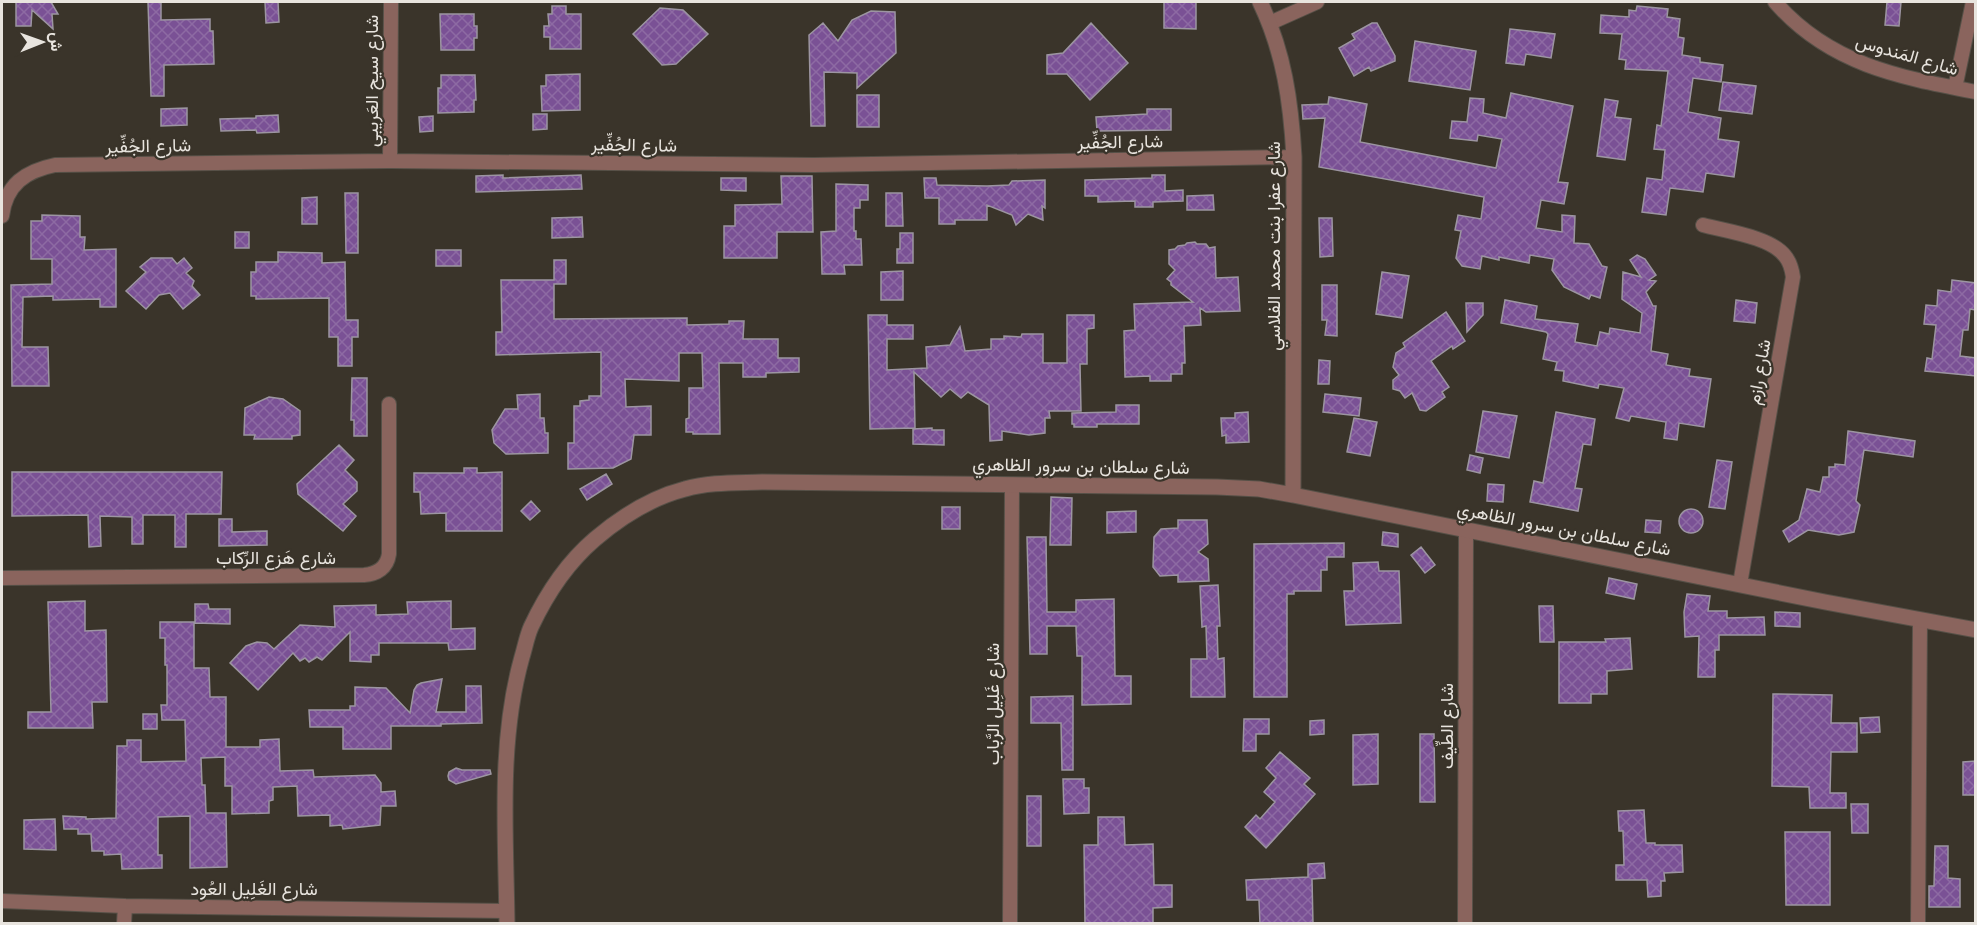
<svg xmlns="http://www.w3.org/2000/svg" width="1977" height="925" font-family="Inter,Vazirmatn,sans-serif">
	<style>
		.building { fill: url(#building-cross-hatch); stroke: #9c95a1; stroke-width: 1.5 }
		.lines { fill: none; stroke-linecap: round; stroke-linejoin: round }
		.minor-casing { stroke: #565047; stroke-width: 16 }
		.tertiary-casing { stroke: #565047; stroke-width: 17 }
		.minor { stroke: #8a645d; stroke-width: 14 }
		.tertiary { stroke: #8a645d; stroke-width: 15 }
		.labels { text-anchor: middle; stroke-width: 4.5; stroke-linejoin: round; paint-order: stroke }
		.street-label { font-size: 18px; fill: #e8e4de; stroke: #3a342a }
	</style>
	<defs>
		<pattern id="building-cross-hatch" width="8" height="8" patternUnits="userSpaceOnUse" patternTransform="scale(1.5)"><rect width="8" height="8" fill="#7a5195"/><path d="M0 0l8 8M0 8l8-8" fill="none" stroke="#8d6aa3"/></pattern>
	</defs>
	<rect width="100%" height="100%" fill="#3a342a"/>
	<path class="building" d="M16 2H51L58 14H52L53 29 32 10 31 26H16Z
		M148 2H161V20L210 19V31H213L214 64 164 65V96H151Z
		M265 2H278L279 22 266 23Z
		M1164 2H1196V29L1164 28Z
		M1887 2H1901L1899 26 1885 25Z
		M552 6H566V14H581V49H550V37H544V26H549L548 14H552Z
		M1637 6 1668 9 1667 17 1680 19 1678 37 1684 38 1682 55 1700 58V62L1723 65 1721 82 1693 78 1688 112 1721 118 1718 139 1739 142 1734 177 1706 173 1703 192 1670 188 1666 215 1642 212 1647 178 1662 180 1665 150 1654 149 1657 125 1661 126 1668 71 1625 69 1626 60 1619 59 1622 34 1600 33 1601 15 1629 17V10L1636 11Z
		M660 8 683 10 708 34 676 64 662 65 633 34Z
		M871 11 895 12 896 53 857 88V73L824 72 825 126H811L809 35 823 23 838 41 852 20Z
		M440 14H474V26H477V38H474V50H441Z
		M1091 23 1128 63 1090 100 1067 74H1047V55L1063 53Z
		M1372 23H1377L1395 56V61L1371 71 1369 67 1354 76 1339 48 1355 39 1352 34Z
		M1510 29 1555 34 1551 58 1526 54 1524 65 1506 63Z
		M1415 41 1476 51 1470 90 1409 81Z
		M580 74V110L542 111 541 86H546V75Z
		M441 75H475L476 100H474V112L438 113V88H441Z
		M1723 82 1756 86 1752 114 1719 110Z
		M1511 93 1573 106 1558 182 1568 183 1564 204 1541 200 1536 228 1562 232V215L1575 216 1574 243 1589 244 1602 266 1607 267 1600 298 1591 295 1589 299 1564 287 1552 270 1554 259 1530 255 1529 263 1499 257V260L1482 256 1480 269 1462 266 1456 258 1461 231 1455 230 1458 215 1481 219 1484 197 1319 167 1325 118 1303 119 1302 105 1328 104 1329 97 1367 104 1360 142 1496 168 1502 139 1478 135 1477 141 1450 138 1452 121 1467 122 1470 98 1484 99 1483 113 1506 118Z
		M857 95H879V127H857Z
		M1605 99 1618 101 1615 117 1631 119 1625 160 1597 156Z
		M187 108V125L161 126V109Z
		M1147 109H1171V130L1097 131 1096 117 1147 114Z
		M533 114H547V129L533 130Z
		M278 115 279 132 257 133 256 130 221 131 220 119 256 118V116Z
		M433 116V131L420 132 419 117Z
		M503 175V178L581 175 582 189 476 192V176Z
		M1152 175H1165V191L1183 190V201L1153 202V207H1135V201L1098 202V196H1085V180L1152 178Z
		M781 176H812L813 232H777V258H724V226H735V205L782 204Z
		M721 178H746V191L721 190Z
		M924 178H936L937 185 987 186 1009 185 1012 181 1045 180V208L1042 206 1043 220 1028 214 1016 225 1012 215 987 205V220H955V224H939V198H925Z
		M836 184 868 185V200H860V208H854V231H856V239H861L862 265H844L845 274H822L821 232 836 231Z
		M345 193H358V253H346Z
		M886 193H902L903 226H886Z
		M1213 195 1214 210H1187V196Z
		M317 197V224H302V198Z
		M42 215 80 216V237H85L84 250 116 249V307H100V299L53 300V296L23 297 22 347H48L49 386H12L11 285 52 284V259H31V221H42Z
		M582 217 583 237 552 238V218Z
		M1319 218H1332L1333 256 1320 257Z
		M235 232H249V248H235Z
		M900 233H913V263H897V249H900Z
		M1195 242 1197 244H1206L1209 248 1215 247 1216 278 1238 277 1240 311 1206 312 1200 308 1201 325 1184 326 1185 363H1182V374H1171V381H1150V376L1125 377 1124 331 1135 330 1134 304 1193 302 1171 285V282L1167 279 1175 270 1169 264V250L1175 249 1178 246 1185 245 1187 243Z
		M436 250H461V266H436Z
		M278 252 322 253V263L345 262 346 320H358V337H352V366H338V337H329V298L256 299V296H251V272H256V262H278Z
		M1637 255 1645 259 1656 275 1649 280 1656 281 1646 292 1653 306H1656L1651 351 1668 354 1666 365 1690 369 1689 376 1711 379 1704 427 1679 423 1677 440 1664 438 1666 422 1631 416 1629 421 1616 418 1624 388 1599 384 1598 388 1563 381 1564 371 1555 370 1557 362 1543 359 1548 334 1546 332 1501 323 1505 300 1537 306 1535 319 1578 324 1575 342 1597 346 1600 332 1609 334 1610 328 1640 333 1642 313 1622 299 1623 272 1641 277 1630 260Z
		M151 258H172L177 264 184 258 192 268 186 273 194 281 192 286 200 295 183 309 170 293 159 295 146 309 126 291 146 272 140 267Z
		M554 260H566V284H554V319L687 318V325L729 324V321H744L743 339H778V358H799V372L766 373V377H743V363H719L720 434H693V432H686V419L689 418V388H703L702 353H679V381L625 379 626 407 651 406V435H634L631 459 613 468 568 469V443H574V406H580V401L589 400V396H601V352L496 355V332H502L501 280H554Z
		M903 271V300H881V272Z
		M1382 272 1409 276 1402 318 1376 314Z
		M1952 280 1976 283V310L1970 309 1968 330H1963L1960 356 1976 358V376L1925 371 1927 358 1932 359 1936 325 1924 324 1926 305 1937 306 1938 290 1951 292Z
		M1322 285H1337V336L1325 335 1327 320H1322Z
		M1736 300 1757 303 1755 323 1734 321Z
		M1466 303H1483V315L1467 332Z
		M1446 312 1465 341 1453 349 1452 346 1431 361 1449 387 1442 392 1445 397 1426 411 1420 410 1412 393 1405 398 1400 391 1393 389V380L1399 375 1393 367 1396 353 1405 347 1403 343Z
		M868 315H887V325H913V339H887V370L927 368 926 347 950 345 960 327 965 351 991 349V339H1004V336L1021 337 1022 334H1043V363H1067V315H1094V328L1087 329V364H1080L1081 411H1049L1050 418H1045V433L1029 435 1002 431V440L990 441 989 405 968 392 961 398 950 389 941 397 914 372 915 428 870 429Z
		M1319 360 1330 361 1329 384H1318Z
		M352 378H367V436H354V420H351Z
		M540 394V418H544L545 433H548V453L506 454 494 443 492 430 505 409H518L517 395Z
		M1325 394 1361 398 1359 416 1323 412Z
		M269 397 283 399 300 411V435L292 436V439H254L255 435H244L245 408Z
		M1116 405H1139V424H1097V427H1074V424H1072V413L1116 412Z
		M1483 411 1517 416 1509 458 1476 452Z
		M1248 412 1249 442 1226 443V435L1222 436 1221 418H1235V413Z
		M1556 412 1595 419 1591 445 1583 444 1575 488 1582 489 1578 511 1530 502 1534 481 1543 483Z
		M1354 418 1377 422 1370 456 1347 452Z
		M932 428V430H944V445L913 444V429Z
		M1848 431 1915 441 1913 457 1864 450 1856 501 1860 505 1854 532 1839 535 1808 530 1789 542 1783 531 1799 520 1807 489 1820 492 1823 477H1829V467H1835V464L1845 465Z
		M339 445 354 460 345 470 357 482V491L343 504 356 516 343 531 298 494 297 484Z
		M1470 455 1483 458 1480 473 1467 470Z
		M1717 460 1732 462 1725 509 1709 507Z
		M464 468H477V473L502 472V531H446V513L421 514 420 492H414V473H464Z
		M12 472H222L221 514H186V547H175V515H143V544H132V517L100 516 101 546 89 547 88 515 12 516Z
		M606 474 612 484 587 500 580 489Z
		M1488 484 1504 485 1503 502 1487 501Z
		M1051 497 1072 498 1071 545H1050Z
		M531 501 540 511 530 520 521 511Z
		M942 507H960V529H942Z
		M1679 521a12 12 0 1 1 24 0a12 12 0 1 1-24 0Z
		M1136 511V532L1107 533V512Z
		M219 519H232V532L267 531V545L219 546Z
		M1178 520H1207L1208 544 1198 552 1208 559 1209 581 1178 582V575L1160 576 1153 567 1154 537 1161 529 1178 528Z
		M1646 520 1661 521 1660 533 1645 532Z
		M1383 532 1398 534V547L1382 545Z
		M1027 537H1046L1047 612H1076V600L1114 599 1115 676H1131V704L1082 705V656H1077L1076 626H1047V654H1030Z
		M1344 543V557H1327V570H1321V591H1294V594H1287V697H1254V544Z
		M1421 547 1435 565 1425 573 1411 555Z
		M1378 562 1379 571H1399L1401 623 1346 625 1344 591H1354L1353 563Z
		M1609 578 1637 584 1634 599 1606 593Z
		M1218 585 1220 626H1217L1218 659 1224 658 1225 697H1191V659H1207L1206 626 1202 627 1200 586Z
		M1687 594 1710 596 1708 611H1727V618L1764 617 1765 635H1719V650H1715V677H1698L1699 636 1685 637 1684 612Z
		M85 601V631L106 630 107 702H92L93 728H28V712H51L48 602Z
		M451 601V629L475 628V649L449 650 448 643H379V655H371V662L350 661V632L322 660 317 657 309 662 305 658 300 661 293 653 258 690 230 663 246 646 257 642 267 643 274 649 300 625 335 627 334 606 376 605V615L408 614 407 602Z
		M195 604H208L209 609H230V624L195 623Z
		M1539 606H1553L1554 642H1540Z
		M1775 612 1800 613V627L1775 626Z
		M160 622H194V668H209L210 697H226V747H260V740L279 739 280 771 313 770 314 777 375 775 381 783V792L395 791 396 806H381L380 825 343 829 342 825 330 826V815L298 816 297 786 273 787V800L269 801V813L232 814V786H225V757L201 758 202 785H205L206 813H226L227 867 190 868V816L158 817V855H162V868L122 869 121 854 104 855V851H92L91 834H78V829H64L63 816 86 817V819L116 818 117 746H127V740H141V762L186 761 185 720H162L161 705H167V665H165V638H160Z
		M1630 638 1632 669 1607 671V694H1591V703H1559V642H1606L1605 639Z
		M442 679 436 712H466V686H481L482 723 441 724V726H391V749H343V727H310L309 710H350V706H355V687L386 688 410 713 414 690 417 685 421 683Z
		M1773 694 1832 695 1831 723H1857V752H1831L1830 793H1846V808H1810L1809 787 1772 786Z
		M1073 696V770H1062L1061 723H1031V697Z
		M143 714H157V729H143Z
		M1879 717 1880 732 1861 733 1860 718Z
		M1244 719H1269V734H1256V751H1243Z
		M1324 720V734L1310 735V721Z
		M1378 734V784L1353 785V735Z
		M1420 734H1434L1435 802H1420Z
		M1280 752 1310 778 1304 784 1315 794 1266 848 1245 827 1256 815 1260 819 1275 802 1264 792 1276 778 1266 768Z
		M1976 761V795H1963V762Z
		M456 768 462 770H490L491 774 456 784 449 780 448 776 449 772Z
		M1063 779H1084V788H1089V813L1064 814Z
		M1027 796H1041V846H1027Z
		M1851 804H1868V833H1852Z
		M1644 810 1646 843H1655V845H1682L1683 872 1664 873 1665 881H1661V896L1648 897 1647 880H1616V865H1624L1623 831H1619L1618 811Z
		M1098 817H1124L1125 845 1153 844 1154 885H1172V907L1153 908V924H1085L1084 845H1098Z
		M55 819 56 850 24 849V820Z
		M1785 832H1830V905H1786Z
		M1935 846H1948V878L1960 879V907H1929V886H1934Z
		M1324 863 1325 878 1312 879 1313 924H1260L1259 900H1247L1246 880 1308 877V864Z"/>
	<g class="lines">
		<defs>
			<path id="minor" d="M1775 2C1829 64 1898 77 1976 92
				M1270 23 1317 2
				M1955 88 1973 2
				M390 161 391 2
				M2 216C6 184 26 171 55 165L390 161 814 165 1294 157
				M1703 225C1725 231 1771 237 1785 256 1790 262 1792 270 1793 277L1740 584
				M2 578 364 575C377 574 387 568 389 554V404
				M2 901 125 906 507 911
				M124 924 125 906
				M1010 924 1012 485
				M1465 924 1466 529
				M1918 924 1920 620"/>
			<path id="tertiary" d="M1260 2C1284 52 1291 102 1294 157L1293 495
				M507 924C506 836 498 742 522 657 525 647 527 636 531 627 546 595 568 562 595 539 622 516 650 498 685 489 709 482 737 483 762 482L1217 487 1259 489 1293 495 1825 602 1976 630"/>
		</defs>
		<use href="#minor" class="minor-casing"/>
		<use href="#tertiary" class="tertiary-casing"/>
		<use href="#minor" class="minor"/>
		<use href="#tertiary" class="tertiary"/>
	</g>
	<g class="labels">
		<g class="street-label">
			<text transform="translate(1907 55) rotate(16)" y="6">شارع المَندوس</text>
			<text transform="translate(372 81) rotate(-90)" y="6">شارع سيح العَريبي</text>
			<text transform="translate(1120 142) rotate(-1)" y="6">شارع الجُفِّير</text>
			<text transform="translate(634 145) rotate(1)" y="6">شارع الجُفِّير</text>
			<text transform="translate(148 146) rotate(-1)" y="6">شارع الجُفِّير</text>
			<text transform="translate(1274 246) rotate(-90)" y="6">شارع عفرا بنت محمد الفلاسي</text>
			<text transform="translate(1759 372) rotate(-80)" y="6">شارع رازم</text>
			<text transform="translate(1081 466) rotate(1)" y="6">شارع سلطان بن سرور الظاهري</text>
			<text transform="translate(1564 529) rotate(11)" y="6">شارع سلطان بن سرور الظاهري</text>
			<text x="276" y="564">شارع هَزع الرِّكاب</text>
			<text transform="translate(993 704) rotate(-90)" y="6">شارع غَلِيل الرَّباب</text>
			<text transform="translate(1447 726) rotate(-90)" y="6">شارع الطِّيف</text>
			<text x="254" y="895">شارع الغَلِيل العُود</text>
		</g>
	</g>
	<rect width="1977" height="925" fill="none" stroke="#e8e4de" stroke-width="6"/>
	<g transform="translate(42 42) rotate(89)" stroke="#3a342a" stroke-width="4.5" paint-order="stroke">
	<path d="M0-4.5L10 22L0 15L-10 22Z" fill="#e8e4de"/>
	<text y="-9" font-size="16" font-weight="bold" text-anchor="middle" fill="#e8e4de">ش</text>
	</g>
</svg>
